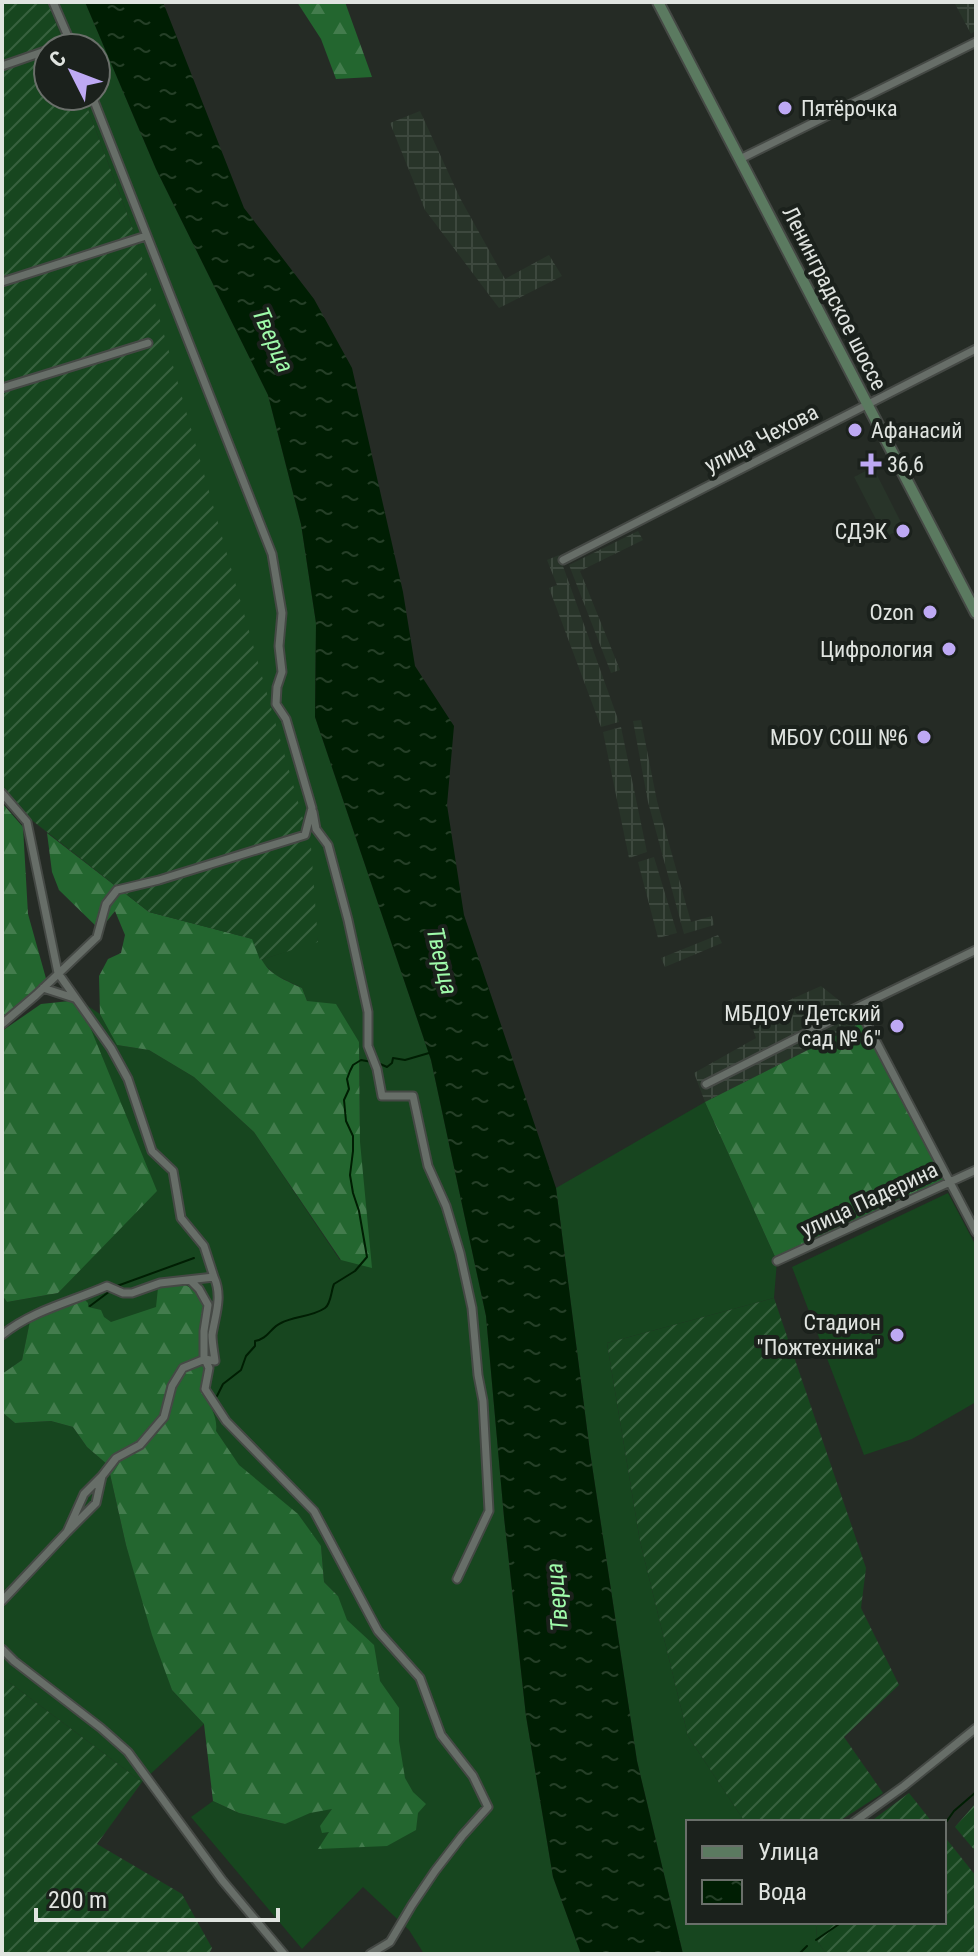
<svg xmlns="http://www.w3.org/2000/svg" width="978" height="1956" font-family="'Roboto Condensed',sans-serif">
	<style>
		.built { fill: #283429 }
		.industrial { fill: url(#industrial-grid) }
		.grass { fill: #17461f }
		.forest { fill: url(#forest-firs) }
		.garden { fill: url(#garden-furrows) }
		.water { fill: url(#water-ripples) }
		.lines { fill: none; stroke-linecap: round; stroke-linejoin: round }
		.stream { stroke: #001e03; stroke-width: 2 }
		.minor-casing { stroke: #454945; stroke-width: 11 }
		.secondary-casing { stroke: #454945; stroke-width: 14 }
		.minor { stroke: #676e68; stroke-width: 7 }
		.secondary { stroke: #5b7a60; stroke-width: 10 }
		.poi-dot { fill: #bea9f4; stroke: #1b211c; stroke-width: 3 }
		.labels { text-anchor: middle; stroke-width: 8; stroke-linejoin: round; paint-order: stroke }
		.poi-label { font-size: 22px; fill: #e0e4e0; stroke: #1b211c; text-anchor: end }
		.street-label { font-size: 22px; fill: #e0e4e0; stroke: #1b211c }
		.water-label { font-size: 24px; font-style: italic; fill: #9ffaaa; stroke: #1b211c }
	</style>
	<defs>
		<pattern id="industrial-grid" width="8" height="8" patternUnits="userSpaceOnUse" patternTransform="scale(2)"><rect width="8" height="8" fill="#283429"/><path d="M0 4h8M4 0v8" fill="none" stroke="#3d483e"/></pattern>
		<pattern id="forest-firs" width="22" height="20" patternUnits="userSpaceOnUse" patternTransform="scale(2)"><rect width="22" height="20" fill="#23662f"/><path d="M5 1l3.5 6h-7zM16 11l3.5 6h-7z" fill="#437c4d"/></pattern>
		<pattern id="garden-furrows" width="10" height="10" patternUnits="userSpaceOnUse" patternTransform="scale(2)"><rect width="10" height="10" fill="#17461f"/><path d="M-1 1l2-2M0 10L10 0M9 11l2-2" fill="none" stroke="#38613f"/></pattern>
		<pattern id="water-ripples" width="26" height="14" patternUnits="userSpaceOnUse" patternTransform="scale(2)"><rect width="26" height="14" fill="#001e03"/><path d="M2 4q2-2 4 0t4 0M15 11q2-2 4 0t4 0" fill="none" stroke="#253f27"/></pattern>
	</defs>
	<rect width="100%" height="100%" fill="#252b25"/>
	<path class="built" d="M875 466 877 475 904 528 885 537 854 477Z"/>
	<path class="industrial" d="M954 2H976V30L971 34Z
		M420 111 460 198 505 279 549 255 562 276 499 308 425 210 390 123Z
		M638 531 643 540 580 571 620 670 611 673 569 565Z
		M559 555 619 722 601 727 549 588 557 585 547 560Z
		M641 720 657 801 691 922 712 916 714 925 684 934 648 802 633 721Z
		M621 727 647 852 629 858 603 732Z
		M654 857 677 933 658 938 638 862Z
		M718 935 722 943 665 967 661 958Z
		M821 986 865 1021 705 1102 694 1073 756 1038 749 1018Z"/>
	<path class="grass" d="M48 2H85L156 169 268 395 301 524 316 623 315 717 431 1060 486 1316 504 1517 526 1716 553 1877 581 1954H424L409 1930 363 1887 302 1949 191 1817 213 1801 239 1813 285 1824 338 1596 324 1582 321 1546 30 1322 22 1360 2 1374V1295L7 1302 58 1293 90 1258 79 1000 100 1014 117 1045 149 1050 194 1077 254 1132 340 1260 360 1142 359 1042 307 1001 302 988 275 975 260 960 318 941 137 240 83 96H96V48H65Z
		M705 1102 777 1261 774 1298 607 1343 640 1541 688 1736 745 1822H688V1922H816L817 1940 826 1954H683L637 1761 590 1452 556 1188Z
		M948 1193 976 1246V1402L912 1439 864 1455 792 1267Z
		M2 1412 15 1423 51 1421 73 1427 87 1447 108 1465 126 1545 172 1690 204 1724 142 1782 2 1677Z"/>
	<path class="forest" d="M297 2H345L372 77 336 79 321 39Z
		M2 803 23 827 28 914 47 982 2 1017Z
		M47 833 149 912 253 939C264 972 272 974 302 988L307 1001 336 1004 359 1042 360 1142 372 1268 341 1260 254 1132 194 1077 149 1050 117 1045 100 1014 99 976 108 959 121 953 125 935 115 911 100 930 59 890 52 872Z
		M79 1000 157 1191 58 1293 7 1302 2 1295V1031L41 1004Z
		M865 1021 950 1182 777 1261 705 1102Z
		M181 1283 197 1291 206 1304 201 1357 205 1373 203 1394C210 1404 218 1418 216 1431L239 1465 298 1514 321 1546 324 1582 338 1596 347 1620 374 1645 380 1681 399 1708V1741L405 1778 413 1792 426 1804 418 1813 416 1830 387 1846 318 1849 329 1832 322 1833 320 1826 332 1809 310 1813 285 1824 239 1813 213 1801 204 1724 172 1690 152 1635 126 1545 108 1465 87 1447 73 1427 51 1421 15 1423 2 1412V1374L22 1360 30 1321 76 1302 85 1300 88 1303V1307L101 1310 104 1317 111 1322 156 1307 158 1288Z"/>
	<path class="garden" d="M2 2H48L65 48H48V96H83L137 240 311 847 318 942 260 960 252 939 149 912 29 818 2 786Z
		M774 1298 866 1568 861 1608 899 1685 844 1737 883 1793 838 1822H745L688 1736 640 1541 607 1343Z
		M2 1677 142 1782 97 1844 182 1894 212 1948 209 1954H2Z
		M909 1793 932 1822H870Z
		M976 1803V1852L955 1827Z
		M944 1836 976 1876V1954H826L817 1940 816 1922H944Z"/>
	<path class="water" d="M85 2H163L244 208 314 299 352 368 403 592 415 666 454 726 447 805 464 915 556 1188 590 1452 637 1761 683 1954H581L553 1877 526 1716 504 1517 486 1316 431 1060 315 717 316 623 301 524 268 395 156 169Z"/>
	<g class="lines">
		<path class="stream" d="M378 1063 387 1067 392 1063 393 1058 405 1060 429 1053
			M117 1286 194 1258
			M90 1306 110 1291
			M217 1396 223 1384 241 1370 246 1356 255 1346V1341C268 1339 270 1328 281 1323 294 1316 312 1317 325 1308 331 1304 331 1291 334 1284L355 1271 367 1257 359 1211 353 1193 350 1175 353 1151V1136L346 1121 344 1100 349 1089 347 1079 350 1071 353 1065 361 1060 372 1062
			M944 1825 954 1811 976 1792
			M816 1940 842 1922
			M799 1954 807 1946"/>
		<defs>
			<path id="minor" d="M53 2 73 48
				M52 48 70 42
				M2 66 48 50
				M740 159 976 42
				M2 282 146 236
				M2 388 148 343
				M563 560 976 349
				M2 793 27 822 58 973 111 1048 128 1079 152 1151 173 1171 181 1218 204 1246 214 1277
				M313 812 316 829 328 845 348 920 368 1012V1046L377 1069 382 1096H413L428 1166 446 1206 460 1253 472 1308 478 1375 483 1401 489 1511 457 1579
				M43 988 74 998
				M858 1007 976 1232
				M2 1024 36 995 97 937 106 904 117 890 159 880 305 835 312 808 286 719 276 704 277 687 282 672 279 646 282 613 272 554 92 96
				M706 1084 858 1007 976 950
				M777 1261 976 1170
				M2 1335C33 1310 71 1302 107 1286L123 1293H132L160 1283 214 1277C223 1297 215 1315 212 1335 212 1343 214 1353 215 1361L205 1359 204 1357V1331L208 1305 199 1289 190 1280
				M102 1476 84 1494 67 1532 96 1503 102 1476 116 1458 140 1445 164 1417 172 1386 183 1368 205 1359 209 1368 205 1389 226 1421 314 1511 378 1631 420 1678 441 1735 473 1776 488 1807 462 1836 435 1871 412 1905 390 1942 370 1954
				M2 1601 67 1532
				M2 1649 14 1661 101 1728 128 1752 222 1880 284 1954
				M854 1822 904 1786 976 1728"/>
			<path id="secondary" d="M658 2 976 613"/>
		</defs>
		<use href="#minor" class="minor-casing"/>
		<use href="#secondary" class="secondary-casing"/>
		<use href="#minor" class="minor"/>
		<use href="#secondary" class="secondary"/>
	</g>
	<g class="poi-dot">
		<circle cx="785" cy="108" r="8"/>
		<circle cx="855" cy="430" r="8"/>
		<path d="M867 452h8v8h8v8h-8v8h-8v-8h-8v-8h8z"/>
		<circle cx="903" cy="531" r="8"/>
		<circle cx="930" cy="612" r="8"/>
		<circle cx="949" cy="649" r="8"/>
		<circle cx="924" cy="737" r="8"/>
		<circle cx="897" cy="1026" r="8"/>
		<circle cx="897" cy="1335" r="8"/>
	</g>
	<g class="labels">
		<g class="poi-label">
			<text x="801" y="116" text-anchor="start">Пятёрочка</text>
			<text x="871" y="438" text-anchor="start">Афанасий</text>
			<text x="887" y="472" text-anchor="start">36,6</text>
			<text x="887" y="539">СДЭК</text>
			<text x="914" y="620">Ozon</text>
			<text x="933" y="657">Цифрология</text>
			<text x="908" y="745">МБОУ СОШ №6</text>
			<text x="881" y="1021">МБДОУ "Детский<tspan x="881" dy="25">сад № 6"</tspan></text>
			<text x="881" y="1330">Стадион<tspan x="881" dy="25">"Пожтехника"</tspan></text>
		</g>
		<g class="street-label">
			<text transform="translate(835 298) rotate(63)" y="8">Ленинградское шоссе</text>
			<text transform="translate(761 438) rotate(-27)" y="8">улица Чехова</text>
			<text transform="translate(869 1199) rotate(-25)" y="8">улица Падерина</text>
		</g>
		<g class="water-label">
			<text transform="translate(273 340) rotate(66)" y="8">Тверца</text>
			<text transform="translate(442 961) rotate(77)" y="8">Тверца</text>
			<text transform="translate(557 1597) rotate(-95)" y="8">Тверца</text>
		</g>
	</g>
	<rect width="978" height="1956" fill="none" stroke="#e0e4e0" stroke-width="8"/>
	<rect x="686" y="1820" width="260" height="104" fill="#1b211c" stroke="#6a6f6a" stroke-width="2"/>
	<rect x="702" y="1846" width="40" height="12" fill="#5b7a60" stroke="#6a6f6a" stroke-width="2"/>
	<text x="758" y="1860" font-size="24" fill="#e0e4e0">Улица</text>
	<rect x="702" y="1880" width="40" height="24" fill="url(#water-ripples)" stroke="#6a6f6a" stroke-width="2"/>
	<text x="758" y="1900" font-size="24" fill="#e0e4e0">Вода</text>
	<g transform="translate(72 72) rotate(312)"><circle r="38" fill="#1b211c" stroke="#6a6f6a" stroke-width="2"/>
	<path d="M0-6L14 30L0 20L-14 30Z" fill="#bea9f4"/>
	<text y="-12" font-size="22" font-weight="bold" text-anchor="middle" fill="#e0e4e0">С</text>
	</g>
	<path d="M36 1908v12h242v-12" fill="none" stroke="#e0e4e0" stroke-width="4"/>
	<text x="48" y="1908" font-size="24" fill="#e0e4e0" stroke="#1b211c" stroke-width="6" paint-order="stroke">200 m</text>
</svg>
